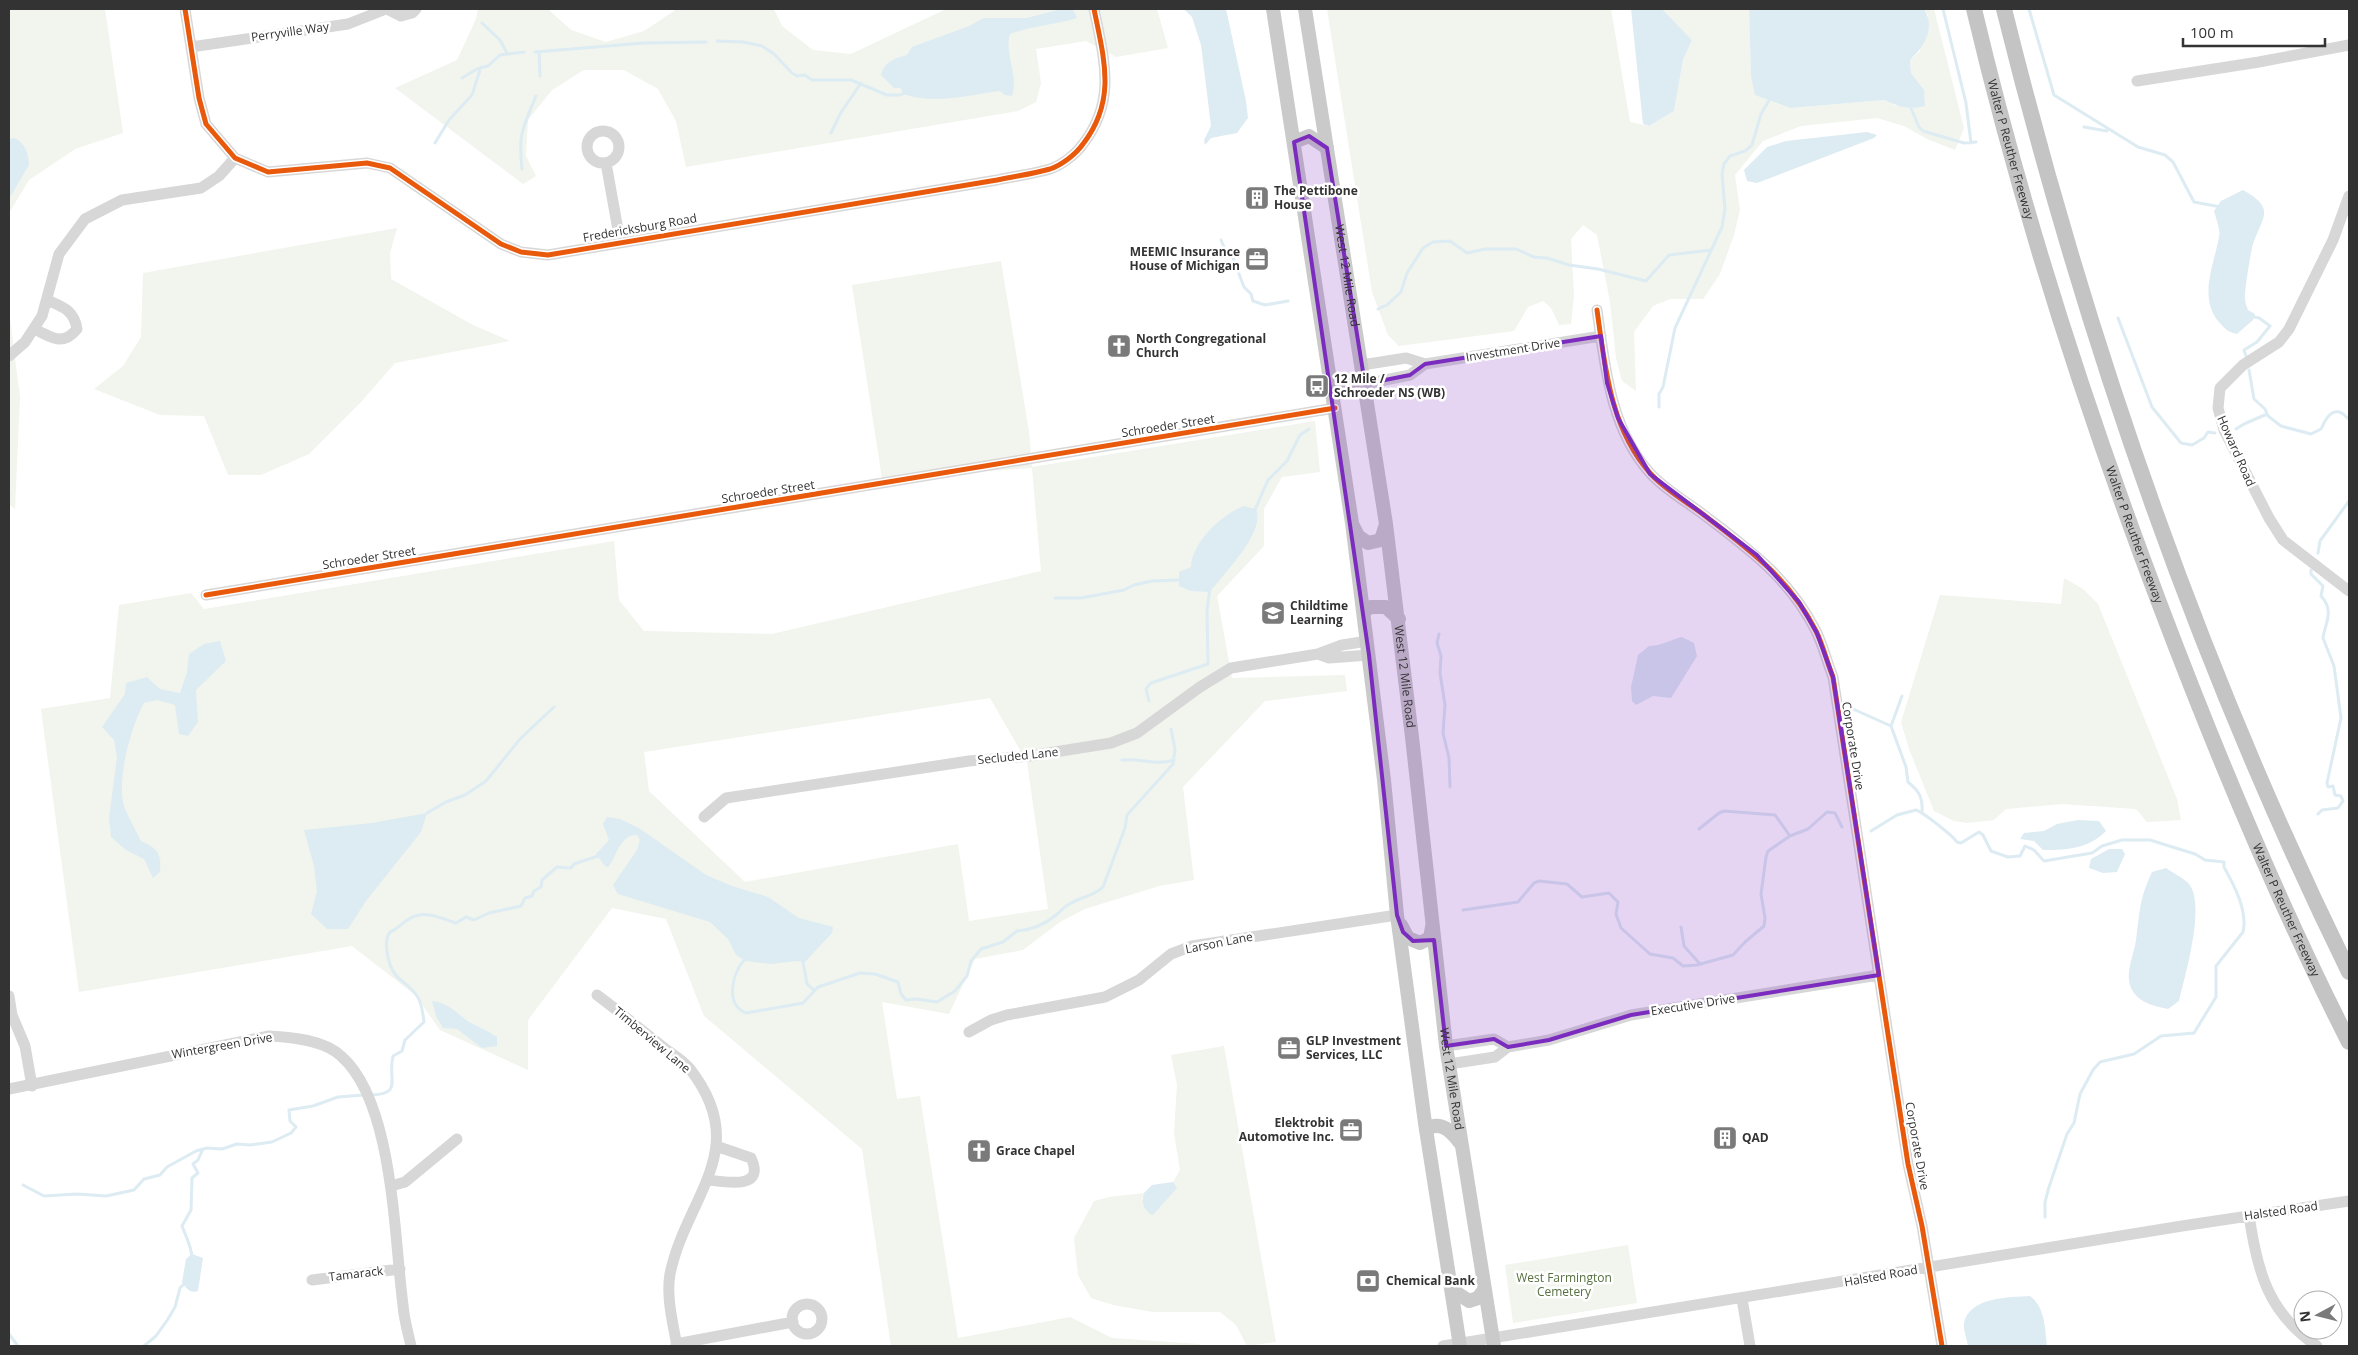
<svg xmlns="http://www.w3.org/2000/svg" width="2358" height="1355" font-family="'Open Sans',sans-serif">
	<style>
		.green { fill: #f1f5ed; fill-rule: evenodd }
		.water { fill: #ddebf3 }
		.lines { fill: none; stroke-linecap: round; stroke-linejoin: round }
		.stream { stroke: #ddebf3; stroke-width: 3 }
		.minor { stroke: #d7d7d7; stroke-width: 11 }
		.major { stroke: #cacaca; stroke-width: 14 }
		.highway { stroke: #c4c4c4; stroke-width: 16 }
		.cycleway-casing { stroke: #fff; stroke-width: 8 }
		.cycleway { stroke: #e8590c; stroke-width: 5 }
		.marked { fill: #7b2cbf; fill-opacity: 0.2; stroke: #7b2cbf; stroke-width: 4; stroke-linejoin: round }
		.labels { text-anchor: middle; stroke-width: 5; stroke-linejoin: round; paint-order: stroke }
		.street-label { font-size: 12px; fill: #333; stroke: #fff }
		.poi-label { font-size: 12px; font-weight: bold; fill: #333; stroke: #fff; text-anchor: start }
		.park-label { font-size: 12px; fill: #56703f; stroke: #fff }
	</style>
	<rect width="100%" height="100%" fill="#fff"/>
	<path class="green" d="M9 9H105L123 133 75 149 29 180 9 213C9 209 8 204 9 200 14 177 41 170 21 142L9 139Z
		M478 9H548L571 30 606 42 644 31 677 9H774L782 26 813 50 851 54 946 9H1157L1168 48 1116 57 1086 41 1036 49 1041 83 1036 102 1018 111 686 167 676 121 658 89 624 70H584L552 90 528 120 526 156 536 176 523 184 395 88 457 60 476 19Z
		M1327 9H1611L1630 122 1649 126 1674 111 1683 60 1692 40 1662 9H1749L1751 76 1791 108 1884 100 1896 106 1924 90 1911 73 1910 60 1920 51 1928 15 1924 9H1934L1964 128 1955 150 1927 139 1904 126 1877 118 1801 126 1763 141 1735 175 1740 210 1734 235 1720 274 1703 299H1670L1653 306 1642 321 1634 332 1636 391 1622 381 1616 358 1610 302 1597 235 1583 225 1571 239 1574 296 1571 324 1559 325 1551 308 1543 301 1528 307 1514 331 1399 346 1388 335 1372 292Z
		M397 228 390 253 391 279 473 325 510 341 395 363 361 402 309 454 261 475H228L204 416 160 415 94 389 123 366 141 337 143 273Z
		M1001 261 1029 432 1032 467 1315 421 1320 472 1282 477 1264 509V546L1217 596 1232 678 1345 675 1347 691 1265 701 1183 787 1194 880 1159 886 1085 909 1060 922 1023 950 975 959 949 1014 882 1002 897 1099 920 1096 958 1338 1070 1317 1112 1338 1200 1344 1198 1346H891L862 1149 704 1016 666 919 612 908 528 1020V1070L440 1030 415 995 352 946 79 992 41 709 110 698 119 605 191 593 204 609 614 541 619 600 644 631 772 634 1041 571 1032 468 882 478 852 285ZM990 698 1027 762 1048 909 969 921 958 844 745 882 649 791 644 752Z
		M9 311 20 397 15 509 9 504Z
		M2064 578 2083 589 2098 604 2177 799 2181 820 2147 822 2136 809 2062 804 2006 809 1994 820 1967 823 1954 821 1934 811 1909 749 1901 722 1940 595 2061 604Z
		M1224 1046 1276 1342 1247 1346 1236 1325 1220 1312H1153L1113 1305 1091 1298 1078 1275 1074 1238 1094 1201 1109 1197 1144 1193 1142 1199 1155 1213 1176 1188 1173 1182 1180 1170 1174 1133 1177 1085 1171 1055Z
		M1628 1245 1637 1303 1513 1323 1505 1265Z"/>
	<path class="water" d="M1061 9H1073L1077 18C1054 25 1031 26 1010 34 1004 54 1019 75 1012 96L1005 95 1000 91C969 95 933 105 903 94L901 88H894L881 75C884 62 895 58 907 55L912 47 969 26 984 18H1027Z
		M1184 9H1226L1246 101 1248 118 1237 133 1211 138 1205 145 1204 140 1211 126 1201 45 1192 17Z
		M1631 9H1662L1692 40 1683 60 1674 111 1649 126 1643 124Z
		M1749 9H1924C1936 28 1924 47 1910 60L1911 73 1924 90 1925 106C1909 110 1899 107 1884 100L1791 108 1755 95 1751 76Z
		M1867 132 1877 135 1874 138 1757 183 1747 181 1744 170 1767 147 1786 141Z
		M14 138C25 142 29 154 29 165L9 199V139Z
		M2243 190C2277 209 2262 217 2253 244 2251 250 2244 293 2245 299 2245 303 2247 307 2248 310L2255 314 2253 320 2237 334C2228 332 2225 329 2219 322 2198 298 2214 265 2219 237 2221 230 2216 219 2214 211L2221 201Z
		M1244 506 1256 509C1266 532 1224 573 1210 592L1191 591 1179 586V572L1191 567C1192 542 1222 514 1244 506Z
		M1682 637 1694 643 1697 656 1671 698 1653 696 1636 705 1632 701 1631 687 1638 655 1649 646C1661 646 1669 640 1682 637Z
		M220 641 226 661 196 690 198 722 188 736 179 734 175 705 157 700 144 703C131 726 115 784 125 809 130 820 136 831 141 841 157 848 162 853 160 872L153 878 144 859 126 850 111 837 109 818 117 757 114 740 102 727 125 694 126 683 147 677 160 689 180 693 187 672 189 654 204 644Z
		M427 813 421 832 366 901 348 929H327L311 914 317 891 314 866 304 830 372 823Z
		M607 817 620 819 639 828 706 875 732 886 768 897 799 918 833 927 832 933 805 962 796 961 771 964 746 961 736 955 728 939 710 922 618 894 613 885 637 850 640 840 637 835C619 835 617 857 608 867L605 866 596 854 609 840 603 824Z
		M2078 820 2099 821 2106 831C2088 849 2067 850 2043 850L2034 841 2020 839 2024 833 2044 831 2057 824Z
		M2109 849H2122L2125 854 2117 872 2103 873 2089 868 2091 859Z
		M2166 868C2173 873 2184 878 2189 884 2206 905 2185 975 2179 1001L2168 1009C2155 1006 2142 1004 2134 993 2122 978 2134 956 2136 940 2140 911 2139 900 2152 872Z
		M432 1001C448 1002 456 1013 469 1022 479 1027 488 1031 497 1037V1046L482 1048 457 1029 443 1028 436 1016Z
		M1173 1182 1177 1188 1155 1213 1152 1215C1143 1209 1141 1202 1144 1193L1152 1185Z
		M192 1254 203 1258 198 1291C190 1294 186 1288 182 1282L186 1259Z
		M2030 1296C2045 1307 2045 1328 2047 1346H1968C1967 1339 1963 1329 1964 1323 1969 1297 2010 1297 2030 1296Z"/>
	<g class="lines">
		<path class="stream" d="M1943 9 1966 103 1971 143
			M2029 9 2054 95 2138 147 2165 155 2173 162 2194 202 2221 207
			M482 23 500 40 507 53
			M717 41 743 42 762 46 774 54 792 73 797 76 805 75 812 80H851L887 95H900L907 92
			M535 52 644 43 706 42
			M539 52 540 76
			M462 78 477 69 488 66 500 55 524 52
			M1911 108 1919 127 1923 131 1964 143 1976 142
			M2084 127 2107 131
			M831 133 840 114 861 83
			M435 143 449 120 472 95 481 67
			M522 169C518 133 523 128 536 96
			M1221 240 1224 247 1233 258 1244 287 1251 294 1253 301 1265 305 1288 301
			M1378 309 1387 305 1401 292 1407 273 1423 248 1433 242 1450 241 1467 253 1485 249H1516L1534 257 1547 258 1569 265 1598 269 1646 281 1669 255 1711 250
			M2118 318 2152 407 2181 443 2192 445 2204 438 2208 432 2215 433
			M2246 356 2244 350 2257 342 2270 326 2259 318 2250 316
			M2249 370 2254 399 2265 409 2268 416 2281 426 2311 434 2321 429C2324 423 2329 410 2339 412 2343 412 2345 417 2349 419
			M1659 407V394L1663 387 1675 328 1722 227 1725 209 1722 174 1724 164 1730 156 1745 151 1752 145 1761 114 1771 97
			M2236 429 2244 424 2267 414
			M1254 512 1268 480 1287 461 1300 435 1309 429
			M2318 553 2320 541 2349 501
			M2311 570V574L2323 586 2321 596C2335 611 2325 623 2323 638L2334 666 2341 718 2327 783 2328 787 2333 786 2335 795 2341 796 2343 801 2338 808 2322 810 2318 814
			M1055 598H1081L1124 590 1134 585 1152 581 1181 580
			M1439 634 1437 643 1441 656 1440 673 1445 705 1443 733 1449 758 1450 787
			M1149 701 1146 689 1151 683 1208 664 1207 611 1210 587
			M1853 709 1891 726 1906 767 1908 782C1919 791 1923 797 1922 813
			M1891 726 1902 696
			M1122 760C1140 758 1157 766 1174 760
			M427 813 446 802 465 795 486 781 520 739 554 707
			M1699 829 1719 813 1724 811 1775 815 1790 836
			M1871 831 1897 815 1916 810C1923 812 1953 836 1957 842L1961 843 1979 832 1983 835 1991 851 2008 857 2020 856 2025 846 2034 850 2044 861 2092 853 2102 846 2122 840H2150L2195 854 2205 860 2224 862V867C2234 885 2248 911 2243 932L2216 966V997L2194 1033 2161 1036 2134 1054 2100 1062 2093 1070 2080 1094 2074 1123 2067 1134 2049 1187 2045 1202V1217
			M1463 910 1518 902 1534 883 1539 881 1567 884 1582 897 1609 893 1618 902 1616 914 1621 928 1650 954 1673 958 1683 966 1697 965 1733 955 1745 942 1764 926 1765 918 1761 894 1766 857 1768 851 1790 836 1808 829 1827 812 1835 813 1842 827
			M1681 927 1684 946 1700 964
			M744 960C733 973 724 1004 746 1013L803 1003 818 987 860 973 875 974 898 982 901 994 906 1000 917 999 937 1002 955 991 967 976 971 961 981 949 1003 942 1017 931C1031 930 1044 925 1056 915 1061 911 1065 906 1071 903 1081 897 1094 896 1103 887L1125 828 1127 815 1173 764 1175 749 1171 729
			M803 962 807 984 814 990
			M370 1095C404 1094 387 1080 393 1056L402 1051 405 1040 424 1022C423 1014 422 1003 417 996 411 986 401 982 395 974 388 965 383 941 390 932 397 929 400 925 406 921 423 908 440 918 456 923L466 917 474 920 489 913 521 906 525 898 532 896 534 891 541 887 542 880 557 867 571 868 574 864 598 856
			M23 1185 44 1196 77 1194 106 1196 134 1190 144 1179 160 1175 167 1167 196 1151 207 1148 222 1149 237 1144 250 1145 272 1142 291 1133 296 1127 290 1121 289 1110 313 1106 338 1097 364 1095
			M192 1257C191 1245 186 1237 182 1226L191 1210 192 1178 198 1173 193 1164 198 1160 202 1151
			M9 1334 18 1346
			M144 1346 156 1336 168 1319 175 1307 180 1288 186 1282"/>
		<path class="minor" d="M185 9 199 98 206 124 235 158 268 172 367 163 390 168 501 244 521 252 548 255 997 180C1015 176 1033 174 1050 169 1062 165 1076 154 1083 144 1117 100 1104 59 1094 9
			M387 9 401 16 412 13 416 9
			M191 47 348 24 386 9
			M2137 81 2259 62 2349 45
			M587 147a16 16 0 1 1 32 0a16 16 0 1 1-32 0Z
			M606 163 620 241
			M2349 196 2333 240 2289 329 2279 342 2243 365 2220 388 2218 408 2224 430 2269 518 2283 540 2349 591
			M1597 310C1605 366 1610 428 1650 473 1664 489 1687 502 1704 515 1750 550 1789 578 1816 631 1823 645 1827 662 1833 677L1908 1164 1922 1226 1942 1346
			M34 329C52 337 62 347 77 329 74 310 63 307 47 300
			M9 356 25 342 42 316 59 254 85 219 122 200 201 188 219 176 235 158
			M1362 365 1406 358 1425 364
			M1365 384 1410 375 1425 364 1601 336
			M206 595 1335 408
			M1318 654 1329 658 1369 655
			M704 817 726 798 969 761 1030 756 1111 743 1137 733 1200 687 1231 668 1318 654 1342 645 1368 641
			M597 995C620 1012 641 1030 663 1047 672 1054 683 1060 690 1069 753 1150 686 1196 670 1274 666 1297 673 1324 677 1346
			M9 996 12 1015 25 1046 32 1086
			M969 1032 991 1020 1007 1015 1105 997 1139 980 1171 954 1192 946 1397 915
			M1446 1046 1494 1039 1508 1047
			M1449 1064 1495 1057 1508 1047 1549 1040 1631 1015 1879 975
			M9 1089 269 1036C292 1037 324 1040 341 1056 394 1102 394 1239 403 1305 404 1319 408 1333 411 1346
			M709 1180C726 1182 766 1190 751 1158L716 1146
			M391 1186 405 1182 457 1139
			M2249 1215C2257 1271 2268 1313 2317 1346
			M312 1280 400 1269
			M1742 1299 1750 1346
			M792 1319a15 15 0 1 1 30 0a15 15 0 1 1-30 0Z
			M676 1344 793 1322
			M1443 1346 2182 1226 2349 1201"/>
		<g class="major">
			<path d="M1273 9 1352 523 1384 780 1397 915 1425 1123 1460 1346"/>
			<path id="s1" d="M1305 9 1386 524 1412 737 1446 1046 1494 1346"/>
			<path d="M1294 142 1309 136 1327 148"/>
			<path d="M1330 377 1340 385 1365 384"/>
			<path d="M1353 526 1358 536 1368 543 1381 540 1385 527"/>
			<path d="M1364 611 1371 607H1386L1399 619"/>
			<path d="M1401 925 1408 938 1420 943 1430 938 1432 927"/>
			<path d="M1426 1129C1442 1120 1452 1132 1461 1144"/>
			<path d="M1452 1284 1457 1293 1469 1301 1478 1298 1484 1290"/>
		</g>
		<g class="highway">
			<path id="s2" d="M1974 9C2022 212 2086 410 2160 605 2216 753 2277 901 2349 1042"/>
			<path d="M2004 9C2086 340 2199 666 2349 972"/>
		</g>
		<defs>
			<path id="cycleway" d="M185 9 199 98 206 124 235 158 268 172 367 163 390 168 501 244 521 252 548 255 997 180C1015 176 1033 174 1050 169 1062 165 1076 154 1083 144 1117 100 1104 59 1094 9
				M1597 310C1605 366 1610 428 1650 473 1664 489 1687 502 1704 515 1750 550 1789 578 1816 631 1823 645 1827 662 1833 677L1908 1164 1922 1226 1942 1346
				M206 595 1335 408"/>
		</defs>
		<use href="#cycleway" class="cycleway-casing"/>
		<use href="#cycleway" class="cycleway"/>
	</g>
	<path class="marked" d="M1309 136 1327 148 1365 384 1410 375 1425 364 1601 336 1607 383 1618 418 1650 474 1757 555 1799 602 1817 633 1833 677 1879 975 1631 1015 1549 1040 1508 1047 1494 1039 1446 1046 1434 940 1413 941 1403 932 1397 915 1369 655 1294 142Z"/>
	<defs>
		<symbol id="building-square" viewBox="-11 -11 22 22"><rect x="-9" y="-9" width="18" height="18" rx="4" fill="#7a7a7a" stroke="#fff"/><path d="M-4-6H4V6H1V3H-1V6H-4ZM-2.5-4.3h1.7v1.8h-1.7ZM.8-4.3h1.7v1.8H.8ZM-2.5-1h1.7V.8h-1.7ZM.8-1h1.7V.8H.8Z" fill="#fff"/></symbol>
		<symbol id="office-square" viewBox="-11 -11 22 22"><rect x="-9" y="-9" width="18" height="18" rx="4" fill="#7a7a7a" stroke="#fff"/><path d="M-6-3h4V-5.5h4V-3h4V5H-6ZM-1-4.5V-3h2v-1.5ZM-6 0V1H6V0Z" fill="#fff"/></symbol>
		<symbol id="church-square" viewBox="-11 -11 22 22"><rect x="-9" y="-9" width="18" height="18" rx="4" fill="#7a7a7a" stroke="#fff"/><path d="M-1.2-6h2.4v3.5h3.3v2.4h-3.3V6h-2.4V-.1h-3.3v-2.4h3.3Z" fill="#fff"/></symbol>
		<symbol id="bus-square" viewBox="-11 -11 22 22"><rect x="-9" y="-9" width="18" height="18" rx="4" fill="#7a7a7a" stroke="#fff"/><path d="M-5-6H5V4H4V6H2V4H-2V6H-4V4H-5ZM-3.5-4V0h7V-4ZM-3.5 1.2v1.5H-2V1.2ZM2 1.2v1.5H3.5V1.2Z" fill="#fff"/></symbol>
		<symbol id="school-square" viewBox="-11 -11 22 22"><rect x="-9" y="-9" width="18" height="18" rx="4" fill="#7a7a7a" stroke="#fff"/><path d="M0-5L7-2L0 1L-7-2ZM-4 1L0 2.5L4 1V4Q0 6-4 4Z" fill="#fff"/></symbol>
		<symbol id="bank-square" viewBox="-11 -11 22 22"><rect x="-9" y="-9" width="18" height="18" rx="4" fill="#7a7a7a" stroke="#fff"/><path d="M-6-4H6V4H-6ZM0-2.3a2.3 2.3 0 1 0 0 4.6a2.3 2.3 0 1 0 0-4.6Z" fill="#fff"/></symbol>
	</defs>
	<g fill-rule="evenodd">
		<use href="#building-square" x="1243" y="184" width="28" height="28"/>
		<use href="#office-square" x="1243" y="245" width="28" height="28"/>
		<use href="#church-square" x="1105" y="332" width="28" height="28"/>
		<use href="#bus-square" x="1303" y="372" width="28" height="28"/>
		<use href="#school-square" x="1259" y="599" width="28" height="28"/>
		<use href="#office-square" x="1275" y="1034" width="28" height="28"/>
		<use href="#office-square" x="1337" y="1116" width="28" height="28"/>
		<use href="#building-square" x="1711" y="1124" width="28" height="28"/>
		<use href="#church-square" x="965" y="1137" width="28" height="28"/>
		<use href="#bank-square" x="1354" y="1267" width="28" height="28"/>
	</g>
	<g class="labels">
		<g class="street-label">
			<text transform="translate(290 32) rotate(-8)" y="4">Perryville Way</text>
			<text dy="4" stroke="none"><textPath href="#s2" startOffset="145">Walter P Reuther Freeway</textPath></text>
			<text transform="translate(640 228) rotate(-10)" y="4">Fredericksburg Road</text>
			<text dy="4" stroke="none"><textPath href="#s1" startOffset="270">West 12 Mile Road</textPath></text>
			<text transform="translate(1513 350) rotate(-9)" y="4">Investment Drive</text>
			<text transform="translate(1168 426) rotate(-9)" y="4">Schroeder Street</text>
			<text transform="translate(2236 451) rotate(66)" y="4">Howard Road</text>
			<text transform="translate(768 492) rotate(-9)" y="4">Schroeder Street</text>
			<text dy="4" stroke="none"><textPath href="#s2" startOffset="550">Walter P Reuther Freeway</textPath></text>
			<text transform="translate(369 558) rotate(-9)" y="4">Schroeder Street</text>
			<text dy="4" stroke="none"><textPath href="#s1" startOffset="675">West 12 Mile Road</textPath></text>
			<text transform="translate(1853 746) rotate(81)" y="4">Corporate Drive</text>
			<text transform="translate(1018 756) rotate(-6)" y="4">Secluded Lane</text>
			<text dy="4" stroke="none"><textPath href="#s2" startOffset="955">Walter P Reuther Freeway</textPath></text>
			<text transform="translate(1219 943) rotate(-11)" y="4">Larson Lane</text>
			<text transform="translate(1693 1005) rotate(-9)" y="4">Executive Drive</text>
			<text transform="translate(652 1040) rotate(40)" y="4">Timberview Lane</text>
			<text transform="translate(222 1046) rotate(-10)" y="4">Wintergreen Drive</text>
			<text dy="4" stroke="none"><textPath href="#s1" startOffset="1080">West 12 Mile Road</textPath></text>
			<text transform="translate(1917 1146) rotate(80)" y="4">Corporate Drive</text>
			<text transform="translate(2281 1211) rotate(-8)" y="4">Halsted Road</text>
			<text transform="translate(356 1274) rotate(-7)" y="4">Tamarack</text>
			<text transform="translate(1881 1276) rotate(-10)" y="4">Halsted Road</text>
		</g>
		<g class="poi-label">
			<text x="1274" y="195">The Pettibone<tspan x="1274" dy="14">House</tspan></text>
			<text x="1240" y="256" text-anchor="end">MEEMIC Insurance<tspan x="1240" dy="14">House of Michigan</tspan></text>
			<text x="1136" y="343">North Congregational<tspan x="1136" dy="14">Church</tspan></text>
			<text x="1334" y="383">12 Mile /<tspan x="1334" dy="14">Schroeder NS (WB)</tspan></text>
			<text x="1290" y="610">Childtime<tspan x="1290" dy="14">Learning</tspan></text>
			<text x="1306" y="1045">GLP Investment<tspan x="1306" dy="14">Services, LLC</tspan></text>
			<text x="1334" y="1127" text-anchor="end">Elektrobit<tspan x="1334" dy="14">Automotive Inc.</tspan></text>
			<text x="1742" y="1142">QAD</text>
			<text x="996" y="1155">Grace Chapel</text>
			<text x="1386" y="1285">Chemical Bank</text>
		</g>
		<g class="park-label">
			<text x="1564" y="1282">West Farmington<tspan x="1564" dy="14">Cemetery</tspan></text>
		</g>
	</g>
	<rect width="2358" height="1355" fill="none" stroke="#333333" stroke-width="20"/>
	<g transform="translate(2318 1315) rotate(263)"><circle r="24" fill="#ffffff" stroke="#adadad"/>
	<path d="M0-4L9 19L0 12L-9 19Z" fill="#7a7a7a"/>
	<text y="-8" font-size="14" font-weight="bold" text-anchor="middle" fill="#333333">N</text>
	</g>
	<path d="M2183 38v8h142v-8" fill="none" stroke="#333333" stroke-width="2.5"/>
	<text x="2190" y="38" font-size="15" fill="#333333" stroke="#ffffff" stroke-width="4" paint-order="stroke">100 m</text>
</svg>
